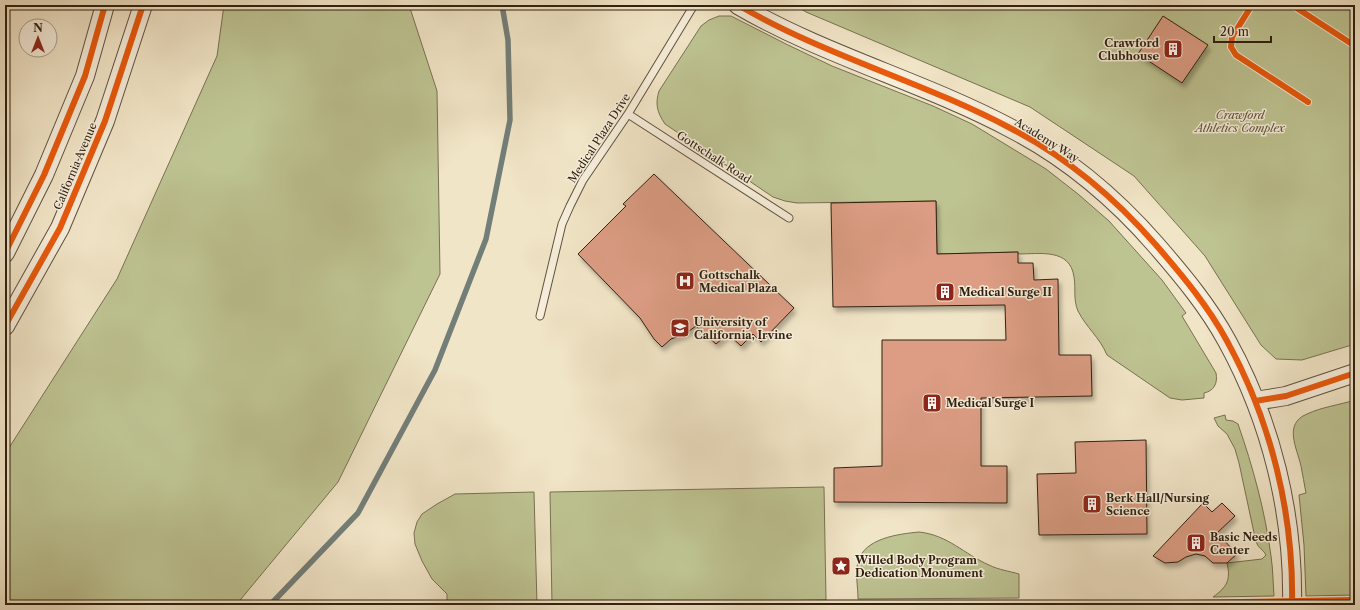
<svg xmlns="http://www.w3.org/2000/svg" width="1360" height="610" font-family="'Libre Caslon Text',serif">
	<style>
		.green { fill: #bec392; stroke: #777250 }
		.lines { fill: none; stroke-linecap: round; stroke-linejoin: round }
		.stream { stroke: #737e79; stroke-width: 5.5 }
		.building { fill: #dc9d84; stroke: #30200f; filter: url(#shadow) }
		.service-casing { stroke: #60513d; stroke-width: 9 }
		.tertiary-casing { stroke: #60513d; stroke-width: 20 }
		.service { stroke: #f6eedb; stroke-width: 7 }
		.tertiary { stroke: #f6eedb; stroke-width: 18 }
		.cycleway-casing { stroke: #f6eedb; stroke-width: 8 }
		.cycleway { stroke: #e8590c; stroke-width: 6 }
		.labels { text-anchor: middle; stroke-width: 3; stroke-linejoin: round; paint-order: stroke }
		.poi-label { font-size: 11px; font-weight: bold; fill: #30200f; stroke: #f6eedb; text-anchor: start }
		.park-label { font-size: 11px; font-style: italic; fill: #5b5136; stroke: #f6eedb }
		.street-label { font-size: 11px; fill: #30200f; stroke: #f6eedb }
	</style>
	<defs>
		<filter id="shadow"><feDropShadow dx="2.5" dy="4.5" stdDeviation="2" flood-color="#0004"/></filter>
	</defs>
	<rect width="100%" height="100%" fill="#f1e5c7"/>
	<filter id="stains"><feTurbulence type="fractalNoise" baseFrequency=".005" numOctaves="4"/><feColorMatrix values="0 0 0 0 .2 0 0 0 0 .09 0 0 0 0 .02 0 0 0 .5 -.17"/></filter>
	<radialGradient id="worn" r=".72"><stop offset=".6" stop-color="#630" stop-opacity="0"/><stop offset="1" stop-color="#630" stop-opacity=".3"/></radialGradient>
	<path class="green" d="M224 5H409L437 91 440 274 338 482 236 605H5V454L117 279 217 56Z
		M795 5H1355V344L1302 360 1276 359 1261 345 1205 256 1134 176 1030 107 806 12Z
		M719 16H731L786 44 832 66 933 106 972 124 1046 169 1078 194 1109 221 1162 280 1186 313 1182 316 1216 373C1218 383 1214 391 1204 393V398L1182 400 1170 398 1107 355C1100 338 1086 327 1078 311 1073 300 1076 288 1074 277 1070 248 1040 254 1018 254V252L937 254 936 201 797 203 785 201 773 197 665 124C657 112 655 104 659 91L701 26 709 20Z
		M1355 400V595L1306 596 1304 545 1299 495 1306 493C1304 484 1303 475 1301 466 1297 448 1283 424 1307 414 1322 407 1339 405 1355 400Z
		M1225 415 1226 420 1233 421 1238 424C1253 467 1265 511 1271 556 1273 569 1273 583 1274 596L1213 597C1227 587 1231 580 1227 563L1262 559 1266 555C1264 550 1258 548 1256 542L1239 463 1235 449 1227 434 1218 426 1214 418Z
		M824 487 826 600 552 605 550 492Z
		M534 492 537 605H447V594L432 579 422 561 415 544 414 533 417 522 422 514 437 504 455 494Z
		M919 532C948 535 964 554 989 565 999 570 1009 571 1019 574V598L858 599C858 587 855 573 858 562 864 538 899 534 919 532Z"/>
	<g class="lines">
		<path class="stream" d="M270 605 358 513 435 370 486 239 510 120 508 40 502 5"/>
	</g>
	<path class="building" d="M1163 16 1208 45 1182 83 1138 54Z
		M654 174 794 308 761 342 753 334 741 346 728 334 716 344 696 326 685 334 671 339 662 347 654 339 640 318 578 254 626 206 623 204Z
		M936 201 937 254 1018 252V263H1033L1034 280 1058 279 1059 355H1091L1092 396 981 398V466H1007V503L834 502V468L882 466V340H1006L1005 305 833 307 831 203Z
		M1146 440 1147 534 1039 535 1037 474 1076 473 1075 442Z
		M1203 503 1212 512 1222 503 1235 516 1217 533 1237 554 1227 563H1213L1205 556 1196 554 1186 557 1178 562 1165 563 1153 556Z"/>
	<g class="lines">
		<defs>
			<path id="service" d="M628 114 789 218
				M540 316 562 224 570 206 583 180 628 114 694 5"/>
			<path id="tertiary" d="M738 5C825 56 924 82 1012 129 1068 158 1115 198 1156 245 1182 275 1208 306 1227 341 1271 421 1294 514 1292 605
				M5 253 44 175 85 76 105 5
				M5 326 60 228 105 121 143 5
				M1255 401 1286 396 1355 373"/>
		</defs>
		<use href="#service" class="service-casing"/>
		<use href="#tertiary" class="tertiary-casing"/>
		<use href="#service" class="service"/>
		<use href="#tertiary" class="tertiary"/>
		<defs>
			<path id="cycleway" d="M738 5C825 56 924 82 1012 129 1068 158 1115 198 1156 245 1182 275 1208 306 1227 341 1271 421 1294 514 1292 605
				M1252 5 1232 37 1231 47 1236 55 1308 102
				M1292 5 1355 46
				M5 253 44 175 85 76 105 5
				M5 326 60 228 105 121 143 5
				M1255 401 1286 396 1355 373
				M1067 605 1355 600"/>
		</defs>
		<use href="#cycleway" class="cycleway-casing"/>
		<use href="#cycleway" class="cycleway"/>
	</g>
	<defs>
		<symbol id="building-square" viewBox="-11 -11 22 22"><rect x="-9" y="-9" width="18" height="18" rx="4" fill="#8f2418" stroke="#f6eedb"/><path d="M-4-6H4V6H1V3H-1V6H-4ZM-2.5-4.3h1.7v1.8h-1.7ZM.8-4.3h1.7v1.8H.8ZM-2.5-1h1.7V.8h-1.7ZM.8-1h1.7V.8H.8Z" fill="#fff"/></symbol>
		<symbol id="hospital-square" viewBox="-11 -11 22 22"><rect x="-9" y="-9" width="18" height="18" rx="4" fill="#8f2418" stroke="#f6eedb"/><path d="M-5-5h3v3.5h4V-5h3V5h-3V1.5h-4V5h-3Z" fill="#fff"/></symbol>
		<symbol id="university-square" viewBox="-11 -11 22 22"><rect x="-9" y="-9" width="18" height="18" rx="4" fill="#8f2418" stroke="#f6eedb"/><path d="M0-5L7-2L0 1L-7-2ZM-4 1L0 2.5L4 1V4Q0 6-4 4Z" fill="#fff"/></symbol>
		<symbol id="sight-square" viewBox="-11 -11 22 22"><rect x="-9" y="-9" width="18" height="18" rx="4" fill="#8f2418" stroke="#f6eedb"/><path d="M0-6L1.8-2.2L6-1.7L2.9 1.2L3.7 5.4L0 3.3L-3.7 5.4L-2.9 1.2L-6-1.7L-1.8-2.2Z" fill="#fff"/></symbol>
	</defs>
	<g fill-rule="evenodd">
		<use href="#building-square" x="1162" y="38" width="22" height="22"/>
		<use href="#hospital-square" x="674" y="270" width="22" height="22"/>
		<use href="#building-square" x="934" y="281" width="22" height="22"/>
		<use href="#university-square" x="669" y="317" width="22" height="22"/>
		<use href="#building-square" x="921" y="392" width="22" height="22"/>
		<use href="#building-square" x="1081" y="493" width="22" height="22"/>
		<use href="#building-square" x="1185" y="532" width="22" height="22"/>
		<use href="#sight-square" x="830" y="555" width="22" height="22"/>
	</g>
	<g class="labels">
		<g class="poi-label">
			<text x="1159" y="47" text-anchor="end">Crawford<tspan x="1159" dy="13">Clubhouse</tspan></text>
			<text x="699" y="279">Gottschalk<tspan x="699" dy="13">Medical Plaza</tspan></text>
			<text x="959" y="296">Medical Surge II</text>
			<text x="694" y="326">University of<tspan x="694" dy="13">California, Irvine</tspan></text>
			<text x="946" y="407">Medical Surge I</text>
			<text x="1106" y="502">Berk Hall/Nursing<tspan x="1106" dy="13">Science</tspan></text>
			<text x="1210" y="541">Basic Needs<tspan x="1210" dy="13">Center</tspan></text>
			<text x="855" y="564">Willed Body Program<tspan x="855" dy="13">Dedication Monument</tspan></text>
		</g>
		<g class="park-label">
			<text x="1240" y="119">Crawford<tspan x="1240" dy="13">Athletics Complex</tspan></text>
		</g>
		<g class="street-label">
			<text transform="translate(599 138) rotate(-57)" y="4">Medical Plaza Drive</text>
			<text transform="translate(1047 140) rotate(32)" y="4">Academy Way</text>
			<text transform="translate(714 157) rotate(33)" y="4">Gottschalk Road</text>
			<text transform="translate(75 166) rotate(-67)" y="4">California Avenue</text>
		</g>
	</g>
	<rect width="1360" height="610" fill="none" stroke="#f1e5c7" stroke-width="20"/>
	<rect x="6" y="6" width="1348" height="598" fill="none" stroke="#30200f" stroke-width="2"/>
	<rect x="10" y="10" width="1340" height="590" fill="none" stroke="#30200f"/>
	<g transform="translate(38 38)"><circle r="19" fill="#f6eedb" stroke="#a79c89"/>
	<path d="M0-3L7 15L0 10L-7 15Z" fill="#8f2418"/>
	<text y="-6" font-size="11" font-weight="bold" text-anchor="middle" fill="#30200f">N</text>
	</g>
	<path d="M1214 36v6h57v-6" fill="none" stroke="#30200f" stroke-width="2"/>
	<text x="1220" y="36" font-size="12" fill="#30200f" stroke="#f6eedb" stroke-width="3" paint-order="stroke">20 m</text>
	<rect width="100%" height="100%" filter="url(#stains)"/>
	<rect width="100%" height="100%" fill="url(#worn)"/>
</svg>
